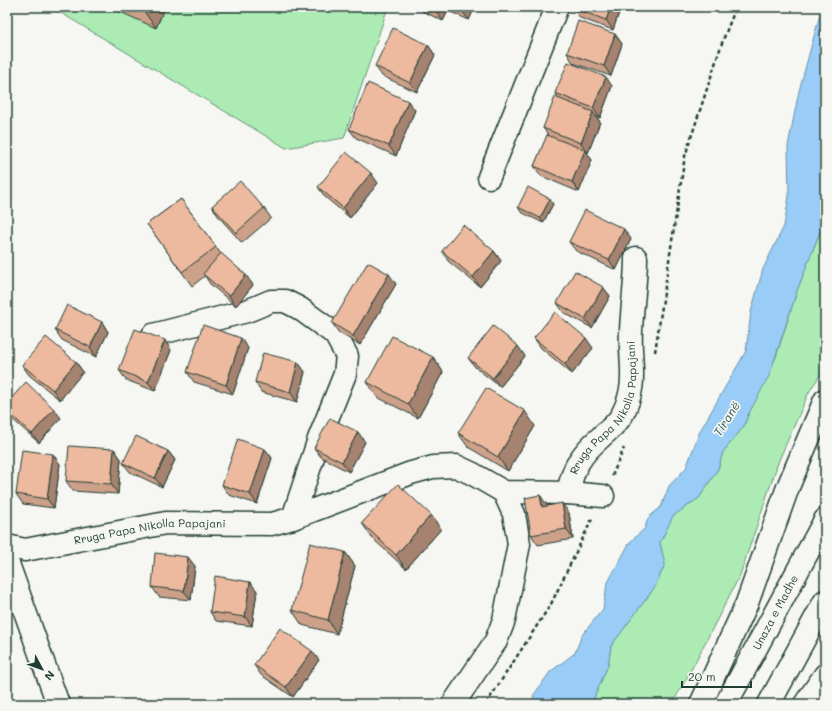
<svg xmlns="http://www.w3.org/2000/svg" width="832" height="711" font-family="Mali,sans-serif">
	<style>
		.green { fill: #acecb4; stroke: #669474 }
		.water { fill: #99cdf7; stroke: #6893a9 }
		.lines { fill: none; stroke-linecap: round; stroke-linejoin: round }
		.minor-casing { stroke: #1f3d34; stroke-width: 25 }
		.highway-casing { stroke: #1f3d34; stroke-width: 25 }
		.path { stroke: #1f3d34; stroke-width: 2.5; stroke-dasharray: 4 3; stroke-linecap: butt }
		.minor { stroke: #f6f6f2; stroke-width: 22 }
		.highway { stroke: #f6f6f2; stroke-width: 22 }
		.wall { fill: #cca089; stroke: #1f3d34 }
		.shaded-wall { fill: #a6826f; stroke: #1f3d34 }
		.building { fill: #edba9f; stroke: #1f3d34 }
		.labels { text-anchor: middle; stroke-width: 3.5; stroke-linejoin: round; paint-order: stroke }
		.street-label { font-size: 11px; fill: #1f3d34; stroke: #f6f6f2 }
		.water-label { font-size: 12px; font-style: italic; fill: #375a5b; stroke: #f6f6f2 }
	</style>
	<rect width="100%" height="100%" fill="#f6f6f2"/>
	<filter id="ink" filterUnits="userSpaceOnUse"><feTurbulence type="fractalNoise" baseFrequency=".025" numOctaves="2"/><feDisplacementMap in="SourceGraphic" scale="8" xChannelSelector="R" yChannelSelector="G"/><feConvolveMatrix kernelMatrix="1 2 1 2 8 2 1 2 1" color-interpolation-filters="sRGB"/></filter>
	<g filter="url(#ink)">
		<path class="green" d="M51 7H388L344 138 286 148Z
			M825 219V367L809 392 779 460 740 575 690 672 672 704H594V698L608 665 611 646 655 587 665 564 660 543 673 515 699 498 718 469 723 452 744 426 748 415 776 357 798 288Z"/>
		<path class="water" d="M822 7H825V219L798 288 769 376 748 415 744 426 723 452 718 469 699 498 673 516 660 543 665 564 655 587 611 646 608 665 594 698V704H536L533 696 550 672 575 653 582 635 603 609 607 584 630 542 645 528 648 518 661 507 669 486 686 468 700 431 746 351 751 312 763 269 784 226 789 196 788 146 799 91Z"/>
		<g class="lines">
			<defs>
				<g id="minor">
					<path d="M489 177 557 7"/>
					<path d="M153 335 247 311 271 301H285L299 308 335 334 347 356 345 374 319 439 293 518"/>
					<path d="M568 493 603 496"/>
					<path id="s1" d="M7 546 25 550 166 523 272 524 293 518 411 473 433 467 456 466 473 474 504 492 568 493C573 467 581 454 601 437 608 430 617 424 622 415 639 383 629 363 631 331 632 306 636 282 636 258"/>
					<path d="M7 561 58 704"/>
					<path d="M453 704 496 641 504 620 519 544 514 514 504 492"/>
				</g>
				<g id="highway">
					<path d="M701 704 747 603 788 487 825 400"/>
					<path id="s2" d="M726 704 825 520"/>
					<path d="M769 704 825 601"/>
					<path d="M805 704 825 675"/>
				</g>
			</defs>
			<use href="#minor" class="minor-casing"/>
			<use href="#highway" class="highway-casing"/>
			<path class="path" d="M655 352 685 156 723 40 736 7
				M612 476 624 448
				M486 704 551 604 593 517"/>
			<use href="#minor" class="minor"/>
			<use href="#highway" class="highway"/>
		</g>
		<path class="wall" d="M109 7H165L156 28Z
			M419 7H475L469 20 448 11 443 21 422 11Z
			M621 7 613 30 580 18 573 8Z
			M615 34 622 44 611 76 573 63 567 53Z
			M428 45 435 55 417 92 382 76 375 66Z
			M612 86 600 118 596 116 600 122 588 153H586L592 160 579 192 541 176 534 166 548 135 543 128 559 99 555 93Z
			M415 110 396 156 356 138 349 129Z
			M378 183 350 218 325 197 318 187Z
			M181 199 221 254 253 285 236 306 210 284 205 276 192 286 147 224Z
			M553 204 543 223 521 212 518 207Z
			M212 206 264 208 271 218 242 243 218 216Z
			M631 239 616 270 576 251 569 242Z
			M442 251H494L501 261 480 287 448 261Z
			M396 284 360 345 339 333 332 323Z
			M603 287 610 296 592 328 564 313 557 303Z
			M102 322 108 332 96 357 62 340 55 330Z
			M534 338 593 348 572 374 541 348Z
			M248 348 233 394 194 382 187 372Z
			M171 350 155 391 126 380 119 370Z
			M525 356 500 387 475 367 468 358Z
			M433 357 443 372 418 418 377 397 367 382Z
			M76 362 83 372 60 400 29 375 22 365Z
			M298 362 305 372 297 402 261 392 255 382Z
			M7 403 61 418 39 443 10 417 7 413Z
			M535 426 508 471 468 447 458 433Z
			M365 442 349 472 321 457 314 448Z
			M114 449 121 459 118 494 73 491 66 481Z
			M265 449 272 458 257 504 229 495 222 485Z
			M168 451 175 460 162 487 130 472 123 463Z
			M60 464 54 508 23 504 16 494Z
			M540 495 547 506 569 513 573 539 538 545 531 535Z
			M431 515 441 529 406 569 372 538 362 523Z
			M345 552 355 566 337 634 302 625 292 610Z
			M195 566 191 600 159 597 152 587Z
			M250 582 257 591 252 626 216 621 210 612Z
			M319 660 293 697 261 675 254 665Z"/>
		<path class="shaded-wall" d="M145 7H165L156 28 143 10Z
			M438 7H446L448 11 443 21 436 11Z
			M464 7H475L469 20 462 11Z
			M611 7H621L613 30 606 20Z
			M615 34 622 44 611 76 604 66Z
			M428 45 435 55 417 92 410 83Z
			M606 77 612 86 600 118 593 108Z
			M408 101 415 110 396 156 389 146Z
			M593 112 600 122 588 153 581 143Z
			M585 150 592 160 579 192 572 182Z
			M371 173 378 183 350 218 343 208Z
			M550 199 553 204 543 223 540 218Z
			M624 229 631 239 616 270 609 260Z
			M494 251 501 261 480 287 473 277Z
			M389 274 396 284 360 345 353 336Z
			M246 275 253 285 236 306 229 296Z
			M603 287 610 296 592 328 585 319Z
			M102 322 108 332 96 357 90 347Z
			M241 338 248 348 233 394 226 385Z
			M586 338 593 348 572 374 565 364Z
			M165 340 171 350 155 391 148 382Z
			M518 346 525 356 500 387 493 378Z
			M433 357 443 372 418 418 408 404Z
			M76 362 83 372 60 400 53 390Z
			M298 362 305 372 297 402 290 392Z
			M54 409 61 418 39 443 32 434Z
			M525 411 535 426 508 471 498 457Z
			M358 432 365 442 349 472 342 462Z
			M114 449 121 459 118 494 111 484Z
			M265 449 272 458 257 504 250 494Z
			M168 451 175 460 162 487 155 478Z
			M53 454 60 464 54 508 47 499Z
			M540 495 547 505 549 517 542 507Z
			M562 503 569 513 573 539 566 529Z
			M431 515 441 529 406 569 396 555Z
			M345 552 355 566 337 634 328 620Z
			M188 557 195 566 191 600 184 591Z
			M250 582 257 591 252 626 245 617Z
			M312 651 319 660 293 697 286 687Z"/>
		<path class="building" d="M136 7H145L143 10Z
			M427 7H438L436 11Z
			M454 7H464L462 11Z
			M573 7H611L606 20 573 8Z
			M578 21 615 34 604 66 567 53Z
			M393 28 428 45 410 83 375 66Z
			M568 62 606 77 593 108 555 93Z
			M368 83 408 101 389 146 349 129Z
			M555 97 593 112 581 143 543 128Z
			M547 135 585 150 572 182 534 166Z
			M346 152 371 173 343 208 318 187Z
			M240 181 264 208 236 233 212 206Z
			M528 187 550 199 540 218 518 207Z
			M181 199 216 247 182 272 147 224Z
			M585 210 624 229 609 260 569 242Z
			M463 225 494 251 473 277 442 251Z
			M221 253 246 275 229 296 203 274Z
			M368 262 389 274 353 336 332 323Z
			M575 271 603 287 585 319 557 303Z
			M67 305 102 322 90 347 55 330Z
			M555 312 586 338 565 364 534 338Z
			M203 325 241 338 226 385 187 372Z
			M493 326 518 346 493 378 468 358Z
			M135 329 165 340 148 382 119 370Z
			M392 336 433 357 408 404 367 382Z
			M46 337 76 362 53 390 22 365Z
			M263 353 298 362 290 392 255 382Z
			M26 382 54 409 32 434 7 411V403Z
			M486 388 525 411 498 457 458 433Z
			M330 418 358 432 342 462 314 448Z
			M136 436 168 451 155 478 123 463Z
			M238 439 265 449 250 494 222 485Z
			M69 446 114 449 111 484 66 481Z
			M22 450 53 454 47 499 16 494Z
			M398 484 431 515 396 555 362 523Z
			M540 495 542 507 562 503 566 529 531 535 525 498Z
			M310 543 345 552 328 620 292 610Z
			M155 553 188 557 184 591 152 587Z
			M215 576 250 582 245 617 210 612Z
			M280 628 312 651 286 687 254 665Z"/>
	</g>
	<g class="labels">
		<g class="street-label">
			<text dy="4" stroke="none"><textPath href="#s1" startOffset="677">Rruga Papa Nikolla Papajani</textPath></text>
			<text dy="4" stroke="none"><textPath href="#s1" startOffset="145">Rruga Papa Nikolla Papajani</textPath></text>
			<text dy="4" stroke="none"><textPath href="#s2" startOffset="104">Unaza e Madhe</textPath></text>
		</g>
		<g class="water-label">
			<text transform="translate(727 419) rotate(-58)" y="4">Tiranë</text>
		</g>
	</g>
	<rect width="832" height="711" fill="none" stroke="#f6f6f2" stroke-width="24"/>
	<rect x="12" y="12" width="808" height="687" fill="none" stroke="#1f3d34" stroke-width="1.5" filter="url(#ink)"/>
	<g transform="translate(42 669) rotate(131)" stroke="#f6f6f2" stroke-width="3" paint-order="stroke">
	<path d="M0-3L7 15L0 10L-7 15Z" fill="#1f3d34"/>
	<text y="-6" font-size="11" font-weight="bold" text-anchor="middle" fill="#1f3d34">N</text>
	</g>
	<path d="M682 681v6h69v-6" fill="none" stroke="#1f3d34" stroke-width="2"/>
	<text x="688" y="681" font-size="12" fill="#1f3d34" stroke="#f6f6f2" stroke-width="3" paint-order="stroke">20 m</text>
</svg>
